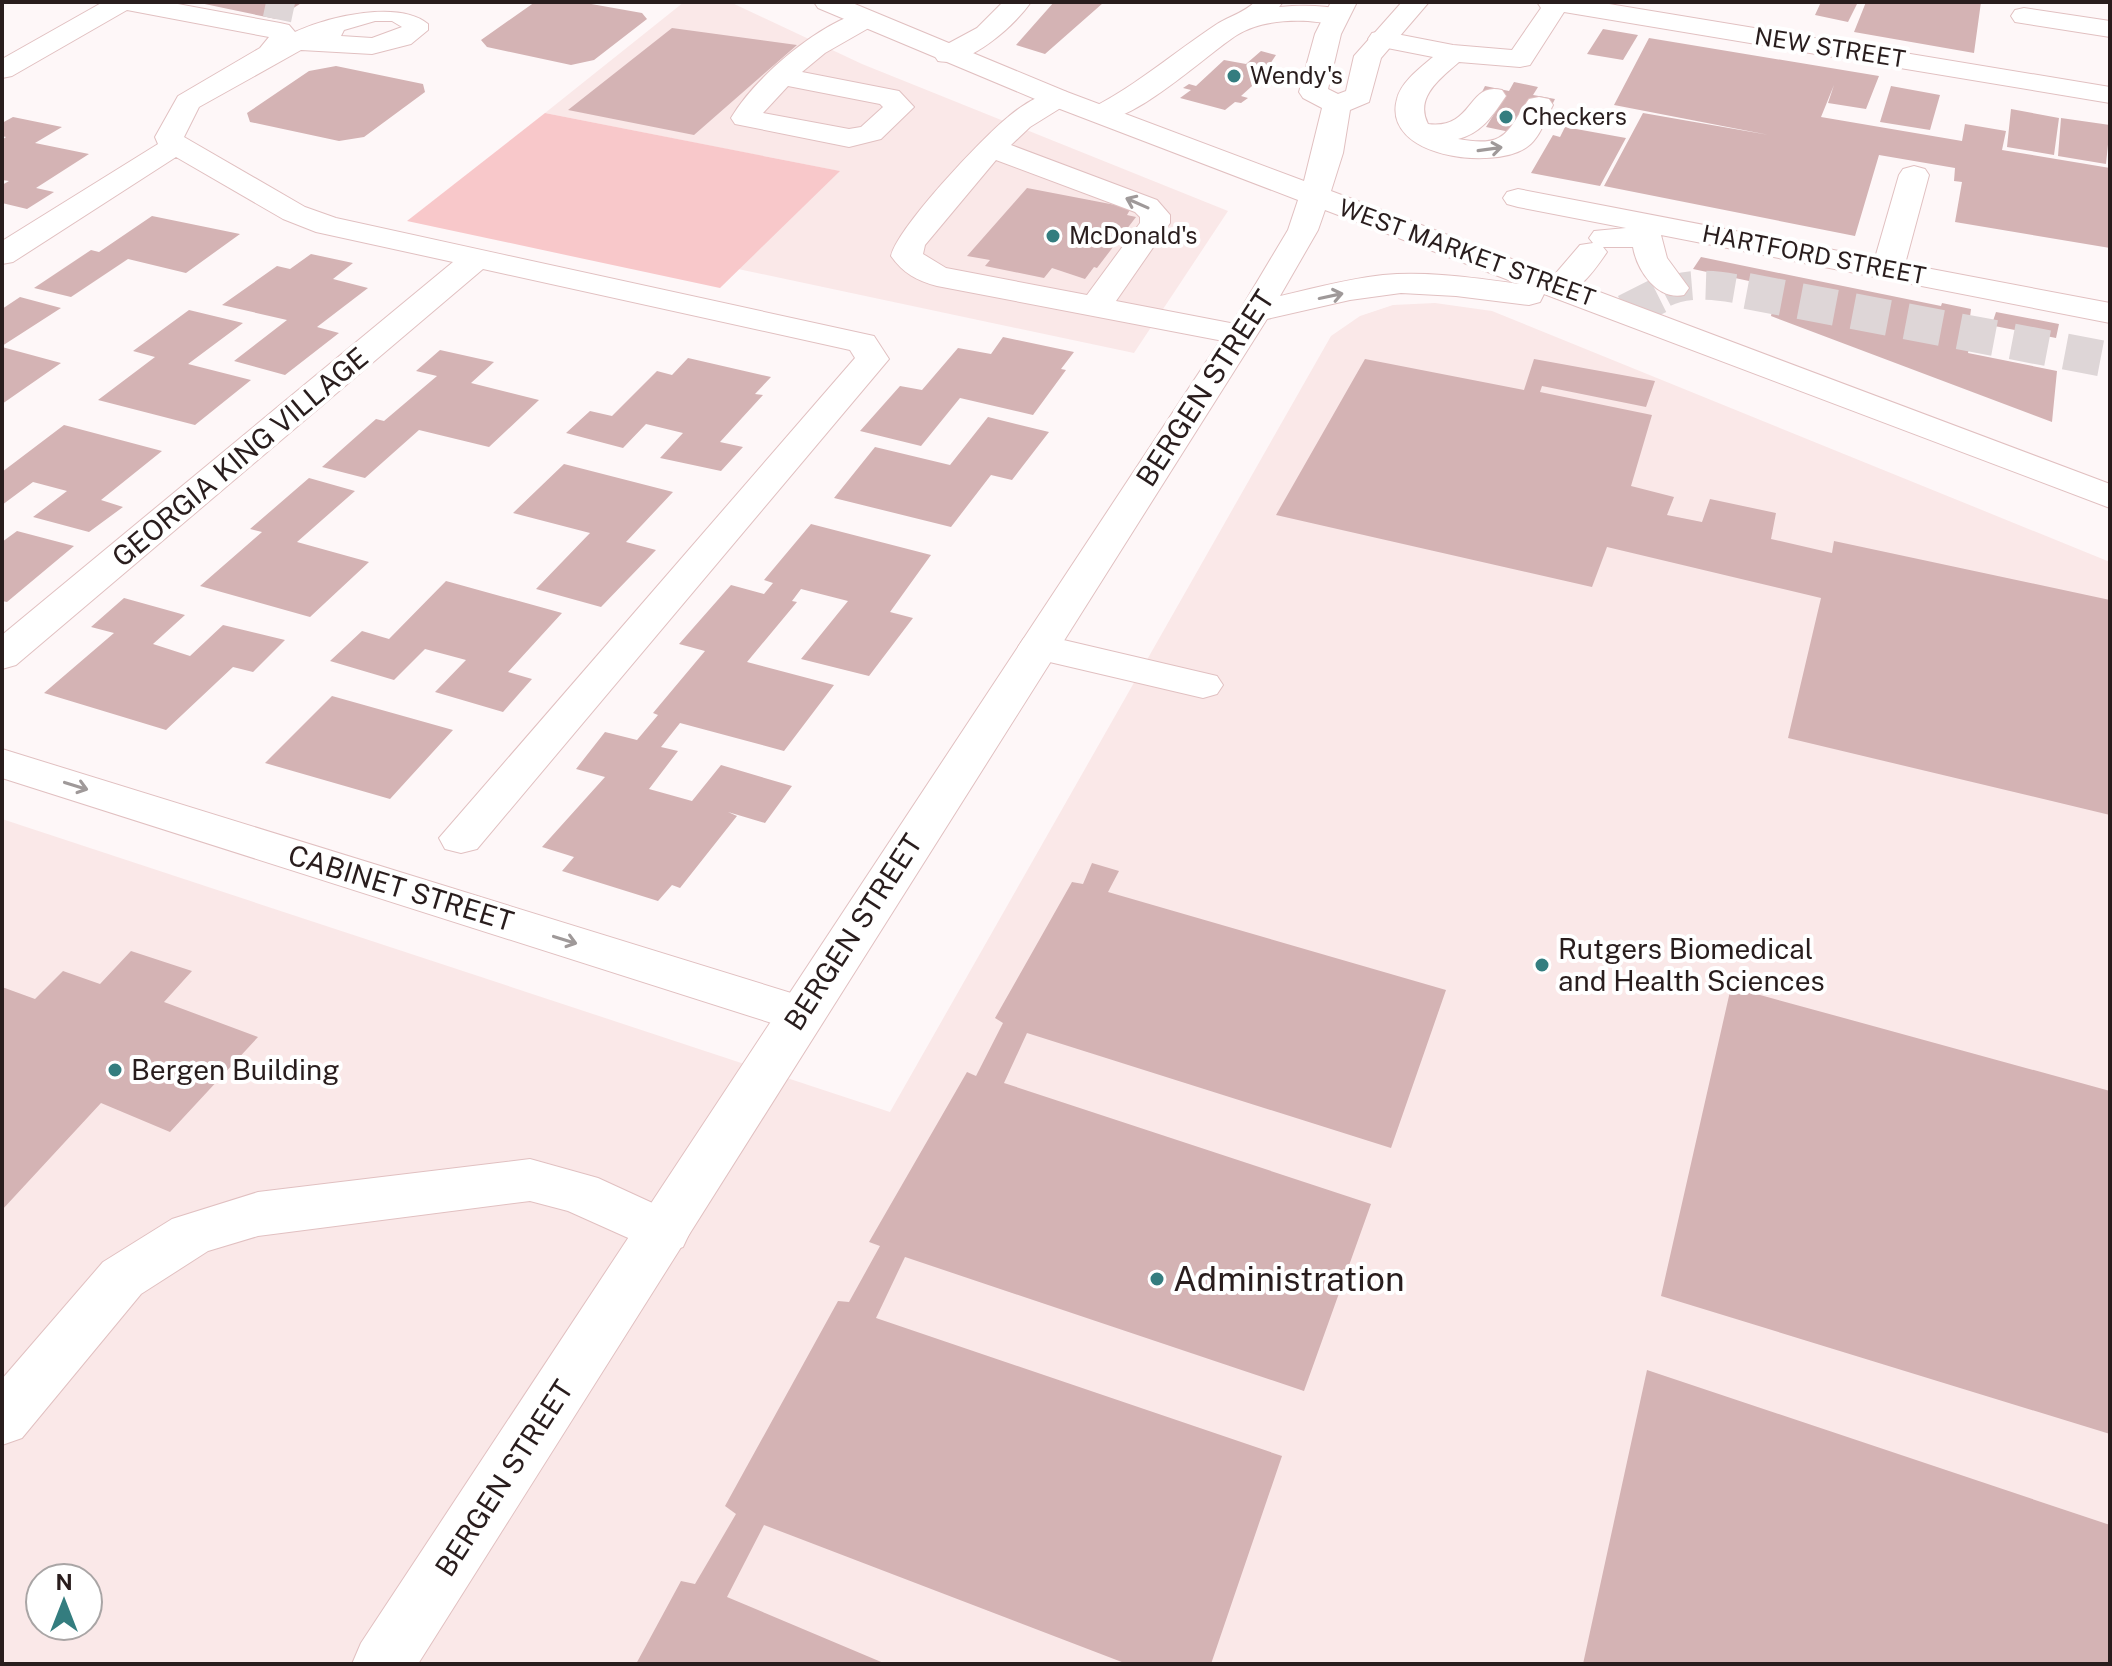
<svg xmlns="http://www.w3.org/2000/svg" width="2112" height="1666" font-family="'Public Sans',sans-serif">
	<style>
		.built { fill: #fae8e8; fill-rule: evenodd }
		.green { fill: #f8c8ca }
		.building { fill: #d4b3b4 }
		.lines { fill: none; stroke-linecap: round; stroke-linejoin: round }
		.minor-tunnel-far1 { stroke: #ded6d7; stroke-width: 29; stroke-dasharray: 29 14; stroke-linecap: butt }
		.minor-tunnel { stroke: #ded6d7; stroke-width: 36; stroke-dasharray: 36 18; stroke-linecap: butt }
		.minor-casing { stroke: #e1c0c1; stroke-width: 2 }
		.major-casing { stroke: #e1c0c1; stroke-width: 2 }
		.minor { fill: #fff; fill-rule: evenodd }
		.major { fill: #fff; fill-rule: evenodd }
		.oneway { stroke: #9f9999 }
		.poi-dot { fill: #347d7f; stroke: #fff; stroke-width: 3 }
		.labels { text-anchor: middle; stroke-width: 8; stroke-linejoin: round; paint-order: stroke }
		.far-street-label { font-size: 24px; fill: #291d1d; stroke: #fff }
		.far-poi-label { font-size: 24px; fill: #291d1d; stroke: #fff; text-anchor: start }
		.street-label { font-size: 28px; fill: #291d1d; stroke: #fff }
		.poi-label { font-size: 28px; fill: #291d1d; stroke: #fff; text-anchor: start }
		.near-poi-label { font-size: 34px; fill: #291d1d; stroke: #fff; text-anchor: start }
	</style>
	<rect width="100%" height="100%" fill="#fef7f8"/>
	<path class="built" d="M684 2H730L862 64 1228 211 1134 353 738 269 839 171 545 113Z
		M1435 303 1492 311 2110 562V1664H2V819L890 1112 1331 336 1360 316 1393 305ZM40 1578H88V1626H40Z"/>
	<path class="green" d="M545 113 840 171 720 288 407 221Z"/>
	<path class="building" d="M195 2H303L276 19Z
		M535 2H580L642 13 647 19 594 60 571 65 487 47 481 40Z
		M1054 2 1103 3 1045 54 1016 45Z
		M1821 2H1858L1848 22 1815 15Z
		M1866 2H1981L1974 53 1854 32Z
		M672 28 797 45 694 135 568 110Z
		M1603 29 1638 35 1623 60 1587 54Z
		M1649 38 1879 76 1866 109 1828 103 1834 85 1821 117 1962 141 1965 124 2006 131 2002 150 2110 168V248L1955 222 1962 182 1954 181 1955 168 1879 155 1855 236 1604 186 1643 113 1769 135 1614 105Z
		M1261 51 1276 55 1268 67 1272 68 1241 96 1248 98 1241 103 1235 102 1225 110 1180 98 1191 90 1183 88 1189 84 1196 86 1224 60 1246 64Z
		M336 66 423 84 425 92 364 137 339 141 250 122 247 113 309 71Z
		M1514 82 1538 87 1533 95 1555 99 1551 107 1510 132 1486 127 1504 98 1481 94 1485 86 1509 91Z
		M1891 86 1940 95 1930 130 1880 122Z
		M2011 109 2059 118 2054 155 2007 147Z
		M13 117 62 127 35 143 89 154 36 188 54 192 27 209 2 203V185L9 181 2 180V140L6 137 2 136V123Z
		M2061 118 2110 125 2106 164 2058 156Z
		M1565 127 1626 138 1600 186 1531 173 1553 135 1560 137Z
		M1027 188 1131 208 1127 215 1136 217 1097 268 1094 267 1085 279 1052 268 1044 278 985 266 990 260 967 256Z
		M152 216 240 234 186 273 128 259 71 297 34 288 91 250 99 252Z
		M311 254 353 263 333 279 368 288 317 327 339 333 285 375 234 361 287 320 222 305 277 266 290 269Z
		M1701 257 1941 306 1942 303 1971 309 1970 317 1993 321 1996 312 2059 324 2056 338 1974 322 1968 353 2057 371 2052 422 1771 316 1777 287 1693 269Z
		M20 297 61 308 2 346V309Z
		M189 310 243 323 188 364 251 380 195 425 98 400 155 357 133 351Z
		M1003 337 1074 352 1061 369 1066 370 1033 415 960 398 921 446 860 431 900 386 922 390 958 348 991 354Z
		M2 347 61 363 2 404Z
		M440 350 494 362 471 383 539 400 489 447 419 430 365 478 322 467 376 419 384 421 437 376 416 371Z
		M688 358 771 377 755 394 763 395 720 442 743 447 721 471 660 458 683 433 646 424 623 448 566 433 590 411 612 416 657 371 672 375Z
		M1365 359 1524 390 1534 359 1655 381 1646 407 1542 386 1540 392 1652 415 1631 486 1674 497 1667 515 1702 522 1710 499 1776 513 1771 539 1832 553 1834 541 2110 600V815L1788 738 1821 598 1607 547 1592 587 1276 515Z
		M988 417 1049 432 1012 480 991 475 951 527 834 498 875 447 950 465Z
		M64 425 162 451 101 500 123 507 89 532 33 517 67 491 33 482 2 505V472Z
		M564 464 673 492 626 542 656 550 601 607 536 589 590 533 513 513Z
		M309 478 355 491 297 542 369 562 310 617 200 586 262 532 250 529Z
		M811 524 931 555 890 612 913 618 869 676 801 659 848 601 801 589 792 601 797 602 747 662 834 685 784 751 680 723 661 747 678 751 649 789 692 801 721 765 792 786 765 823 728 812 737 816 680 888 672 885 658 901 562 871 574 857 542 847 605 777 576 769 605 732 637 740 658 715 653 713 705 651 679 644 731 585 764 594 773 583 764 580Z
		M17 531 74 546 7 602 2 601V542Z
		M446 581 562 613 508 672 532 679 503 712 435 692 466 660 425 649 394 680 330 661 362 631 389 639Z
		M124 598 185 615 153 644 190 656 223 625 285 640 253 672 233 667 166 730 44 693 114 633 91 627Z
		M332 696 453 730 390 799 265 763Z
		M1092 863 1119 871 1108 892 1446 990 1391 1148 1027 1033 1004 1083 1371 1204 1304 1391 905 1257 876 1318 1282 1456 1211 1664H1127L764 1525 727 1597 886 1664H636L681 1581 695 1584 736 1514 725 1506 838 1301 849 1302 880 1246 869 1242 967 1072 976 1076 1003 1023 995 1018 1072 882 1083 884Z
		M131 951 192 971 164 1002 258 1037 170 1132 101 1103 2 1210V987L35 999 63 971 100 984Z
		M1731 987 2110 1091V1434L1661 1296Z
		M1647 1370 2110 1525V1664H1583Z"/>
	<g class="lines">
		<path class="minor-tunnel-far1" d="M266 2 294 8
			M1664 293C1691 279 1729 287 1758 293"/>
		<path class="minor-tunnel" d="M1747 291 2110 360
			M1626 312 1668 291"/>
		<defs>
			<path id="minor" d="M103 2H167L280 23 289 25 295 32C330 16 399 0 428 24V30L411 44 372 54 301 50 199 107 184 137 305 207 336 218 874 336 889 359 477 849 461 853 445 849 439 838 855 358 850 350 483 269 16 665 2 669V635L453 262 316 232 283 219 176 157 13 262 2 264V241L158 144 155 137 178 96 260 48 269 37 127 10 12 76 2 78V59ZM375 21H392L402 27 372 38 341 36 344 30Z
				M1003 2H1031C1015 25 968 68 938 61L934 55 938 49 977 28Z
				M1255 2H1283L1279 7C1302 5 1323 5 1344 10L1348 16 1344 22C1332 25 1321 22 1308 21 1285 20 1257 22 1237 35 1204 56 1129 129 1092 120L1088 114 1092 108C1140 83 1173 53 1217 24 1230 16 1243 13 1255 2Z
				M1537 2H1597L2110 87V103L1564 12 1530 65 1520 67 1459 62C1441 78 1414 97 1428 124 1474 130 1467 81 1502 90L1506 96C1493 115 1482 133 1458 139 1507 148 1506 132 1529 99L1539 97 1549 99 1553 105C1546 118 1540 138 1527 147 1493 171 1381 157 1397 99 1401 82 1420 68 1433 57L1372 45 1368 39 1372 33 1381 31 1453 45 1512 50 1541 8Z
				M2024 8 2110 21V37L2015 22 2011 16 2015 10Z
				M865 11 874 13 878 19 874 25 825 53 802 72 899 91 914 107 881 139 849 147 735 124 731 118C755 77 819 23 865 11ZM788 86 880 104 883 107 861 127 849 129 763 113Z
				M1057 90 1067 92 1071 98 1067 104 1030 127 1011 145 1157 200 1170 215V223L1116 301 1251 327 1256 334 1251 341 1239 344 937 286C917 281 903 273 891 256 898 227 982 138 1008 117 1021 106 1040 94 1057 90ZM996 160 1135 212 1140 217V223L1087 295 946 268 923 254 925 245Z
				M1914 166 1925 169 1929 175 1905 264 2110 303V323L1661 235 1667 258 1689 288 1684 295C1658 301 1637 271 1633 247H1603L1607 252C1593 272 1575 300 1549 294L1544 287 1580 245 1593 243 1589 238 1594 231 1626 228 1518 207 1507 204 1503 198 1507 192 1518 189 1875 258 1899 175 1903 169Z
				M1038 634 1217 676 1223 685 1217 694 1203 698 1024 656 1018 647 1024 638Z
				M2 749 817 1001 824 1014 817 1027 800 1032 2 778Z
				M530 1159 598 1178 683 1217 690 1232 683 1247 664 1254 568 1211 530 1201 258 1236 208 1251 141 1294 22 1438 2 1445V1379L103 1262 172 1219 258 1192Z"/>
			<path id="major" d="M814 2H850L1067 92 1304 181 1322 108 1303 98 1299 92 1315 34 1331 2H1357L1341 34 1328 89 1338 94 1346 91 1354 56 1402 2H1429L1381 58 1369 102 1350 110 1343 153 1331 191 2110 484V508L1544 294 1540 302 1529 305 1456 296 1401 293 1350 300 1267 319 418 1664H352L361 1643 1239 312 1288 230 1298 200 1047 104 818 8ZM1325 210 1519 284C1474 278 1429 271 1383 275 1348 279 1314 288 1280 296L1318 230Z"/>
		</defs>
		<use href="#minor" class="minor-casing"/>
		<use href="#major" class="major-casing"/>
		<use href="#minor" class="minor"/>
		<use href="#major" class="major"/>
	</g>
	<defs><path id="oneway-shaft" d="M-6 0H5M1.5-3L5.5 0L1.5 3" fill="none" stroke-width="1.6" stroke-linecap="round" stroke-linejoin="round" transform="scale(2)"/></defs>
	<g class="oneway">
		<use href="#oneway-shaft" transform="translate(1490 149) rotate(-8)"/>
		<use href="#oneway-shaft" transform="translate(1137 203) rotate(-156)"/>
		<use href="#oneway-shaft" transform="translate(1331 296) rotate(-12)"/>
		<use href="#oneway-shaft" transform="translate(76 786) rotate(17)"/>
		<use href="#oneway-shaft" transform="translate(565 940) rotate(17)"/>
	</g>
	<g class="poi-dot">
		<circle cx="1234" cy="76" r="8"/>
		<circle cx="1506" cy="117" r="8"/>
		<circle cx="1053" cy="236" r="8"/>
		<circle cx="1542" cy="965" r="8"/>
		<circle cx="115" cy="1070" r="8"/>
		<circle cx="1157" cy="1279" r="8"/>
	</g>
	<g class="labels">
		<g class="far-street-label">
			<text transform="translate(1830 48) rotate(9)" y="8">NEW STREET</text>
			<text transform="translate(1467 253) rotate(20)" y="8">WEST MARKET STREET</text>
			<text transform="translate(1814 255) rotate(11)" y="8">HARTFORD STREET</text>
		</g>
		<g class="far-poi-label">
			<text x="1250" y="84">Wendy's</text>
			<text x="1522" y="125">Checkers</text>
			<text x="1069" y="244">McDonald's</text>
		</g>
		<g class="street-label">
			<text transform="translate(1205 388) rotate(-57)" y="10">BERGEN STREET</text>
			<text transform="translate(240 457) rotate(-40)" y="10">GEORGIA KING VILLAGE</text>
			<text transform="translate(401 888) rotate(17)" y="10">CABINET STREET</text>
			<text transform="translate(853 932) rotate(-57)" y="10">BERGEN STREET</text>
			<text transform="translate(504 1478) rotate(-57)" y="10">BERGEN STREET</text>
		</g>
		<g class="poi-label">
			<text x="1558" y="959">Rutgers Biomedical<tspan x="1558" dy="32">and Health Sciences</tspan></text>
			<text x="131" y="1080">Bergen Building</text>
		</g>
		<g class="near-poi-label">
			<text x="1173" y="1291">Administration</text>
		</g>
	</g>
	<rect width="2112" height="1666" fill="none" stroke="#291d1d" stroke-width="8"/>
	<g transform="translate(64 1602)"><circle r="38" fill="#ffffff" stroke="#a9a5a5" stroke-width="2"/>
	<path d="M0-6L14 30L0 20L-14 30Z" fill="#347d7f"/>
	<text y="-12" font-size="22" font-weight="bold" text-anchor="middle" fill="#291d1d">N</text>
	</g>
</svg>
